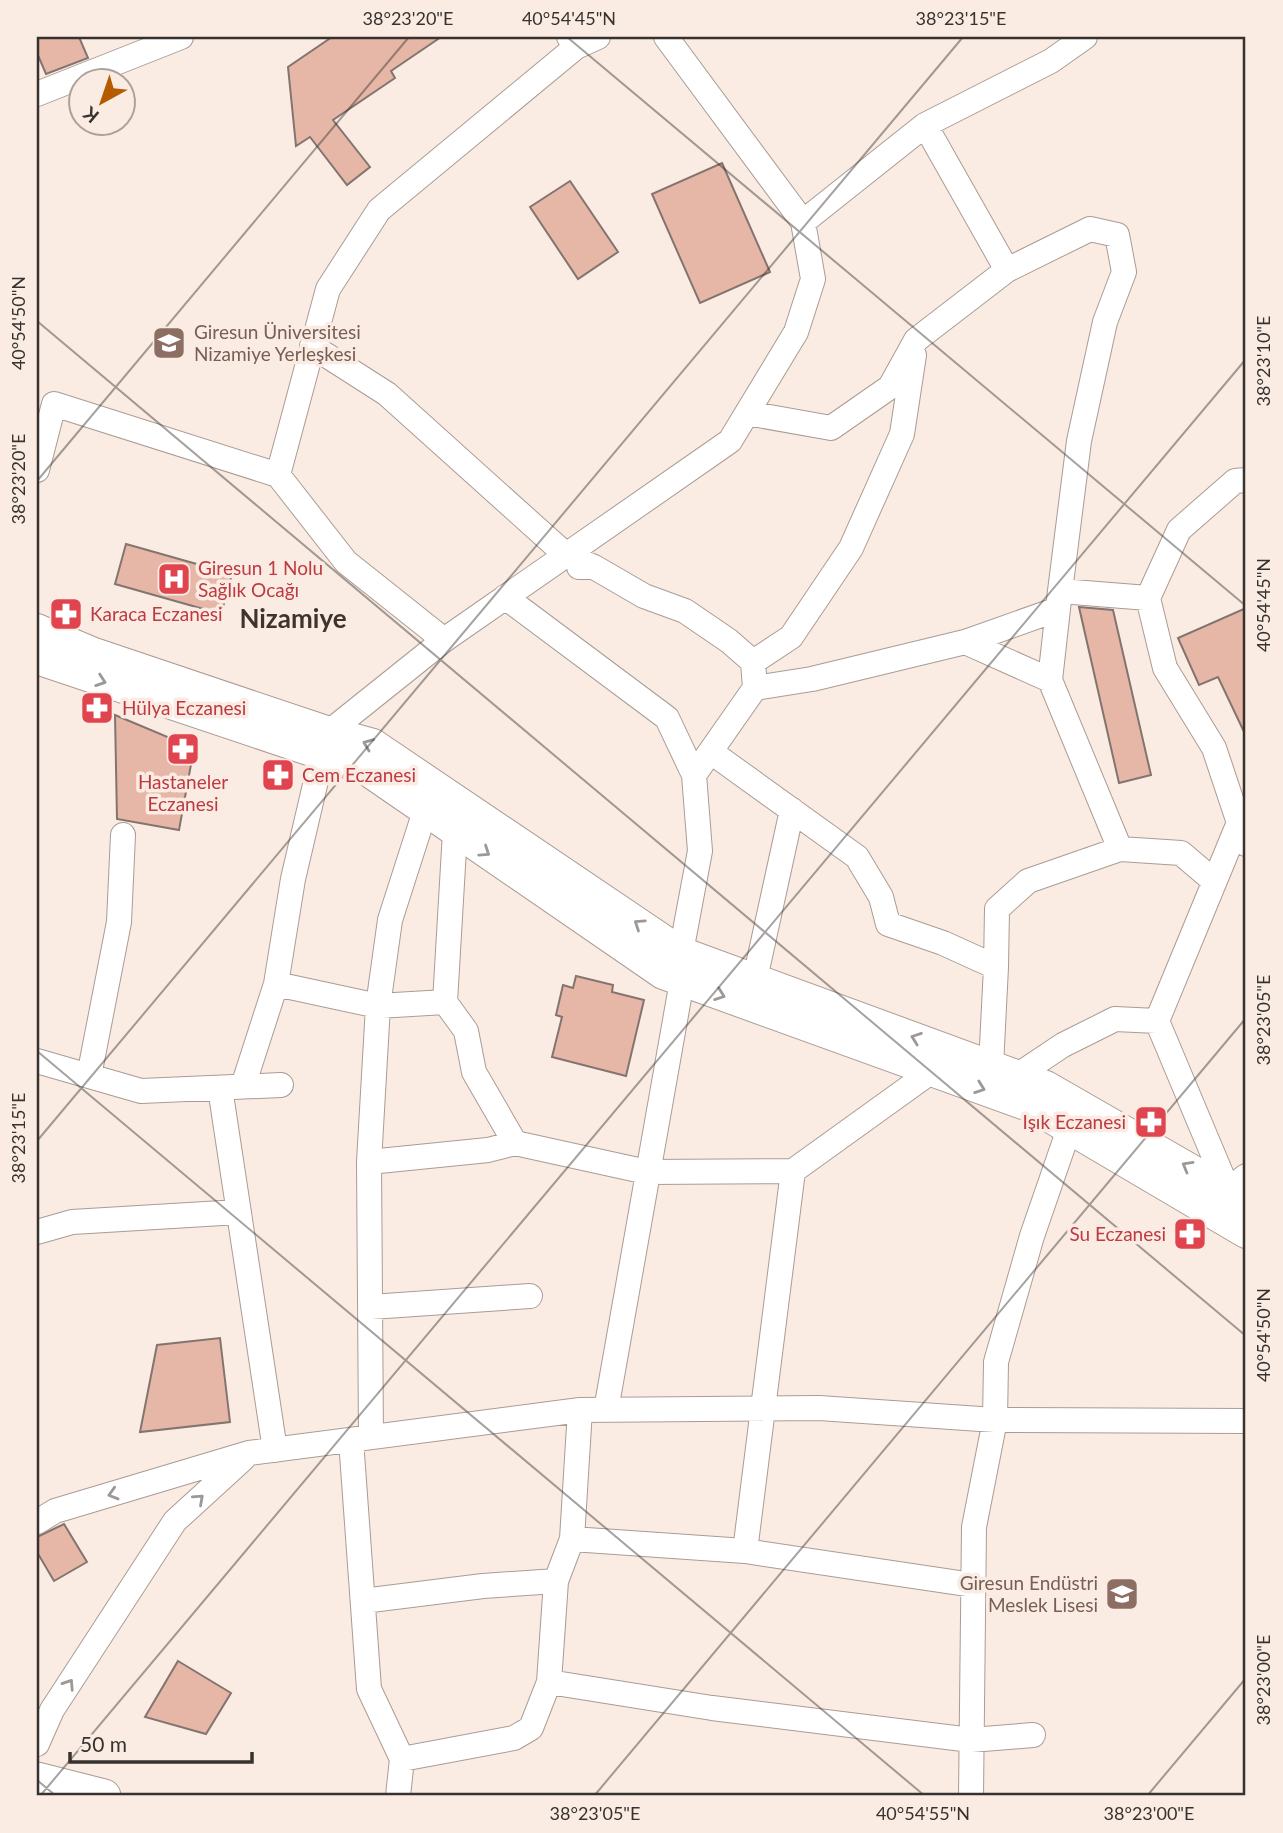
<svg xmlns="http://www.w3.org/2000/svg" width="1283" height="1833" font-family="Lato,sans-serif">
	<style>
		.building { fill: #e6b7a7; stroke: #83746f; stroke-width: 2 }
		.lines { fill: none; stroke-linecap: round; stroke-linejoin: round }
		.minor-casing { stroke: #aa9c94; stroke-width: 26 }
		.tertiary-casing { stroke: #aa9c94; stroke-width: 32 }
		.secondary-casing { stroke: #aa9c94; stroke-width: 35 }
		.minor { stroke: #fff; stroke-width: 24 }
		.tertiary { stroke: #fff; stroke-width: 30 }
		.secondary { stroke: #fff; stroke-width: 33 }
		.oneway { stroke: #9c9897 }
		.ticks { fill: none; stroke: #38322f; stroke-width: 2; stroke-opacity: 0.45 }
		.labels { text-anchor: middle; stroke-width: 7; stroke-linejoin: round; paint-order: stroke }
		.education-label { font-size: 19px; fill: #785e54; stroke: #faece3; text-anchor: start }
		.health-label { font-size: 19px; fill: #be3a42; stroke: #faece3; text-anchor: start }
		.district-label { font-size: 26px; font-weight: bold; fill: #3f342d; stroke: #faece3 }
		.neatline { fill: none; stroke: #38322f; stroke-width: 2.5 }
		.ticks-label { font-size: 18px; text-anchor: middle; fill: #38322f }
	</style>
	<rect width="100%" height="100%" fill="#faece3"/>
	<path class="building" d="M37 37H79L88 58 46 74 37 53Z
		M332 37H441L391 71 395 78 333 120 370 167 347 185 310 137 296 146 288 67Z
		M722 163 770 272 700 303 652 194Z
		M570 181 618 252 578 279 530 207Z
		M126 544 232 574 221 614 115 584Z
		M1079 607 1113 610 1151 775 1119 783Z
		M1246 608V736L1218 677 1199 685 1178 638Z
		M115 715 194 748 179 830 117 819Z
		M576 976 613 985 612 992 644 1000 626 1076 552 1057 562 1017 556 1015 563 985 573 988Z
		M220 1338 230 1422 140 1432 157 1345Z
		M64 1524 87 1562 54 1581 37 1552V1537Z
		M178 1661 231 1693 206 1734 145 1717Z"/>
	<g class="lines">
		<defs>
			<path id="minor" d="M666 37 803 222
				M576 47 598 37
				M37 94 181 37
				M925 125 1007 270
				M312 346 387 394 566 555 594 567
				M747 413 831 428 890 387 916 340 1007 270 1090 229 1117 235 1124 272 1105 322 1079 441 1060 591
				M37 470 54 404 278 475
				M579 567H594L644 596 685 611 729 641 753 662
				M505 597 667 718 694 775 755 688 812 679 965 642 1050 680
				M1148 598 1179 530 1235 481 1246 480
				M444 640 346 562 278 475 328 289 379 210 576 47 569 37
				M965 642 1058 609
				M755 688 753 662 791 637 851 548 902 434 914 355
				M329 732 444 640 730 441 796 332 813 279 803 222 925 125 1051 61 1085 37
				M711 752 857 857 881 897 888 924 943 943 996 967 991 1066
				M1245 817 1240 820 1157 1021 1228 1190 1246 1176
				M455 832 445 1002 466 1031 474 1072 515 1143
				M1214 881 1181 853 1120 849 1050 680 1060 591 1148 598 1165 668 1214 748 1246 844
				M681 952 700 851 694 775
				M996 967 997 909 1028 881 1120 849
				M755 979 792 810
				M276 984 378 1006 445 1002
				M37 1061 141 1091 281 1085
				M1018 1075 1063 1045 1115 1019 1157 1021
				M89 1076 119 922 123 835
				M243 1086 276 984 293 879 322 755
				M220 1088 275 1450
				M369 1162 488 1150 515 1143 647 1172 793 1171 932 1071
				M37 1232 72 1222 239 1212
				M371 1307 530 1296
				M606 1410 682 981
				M371 1437 369 1162 378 1006 390 920 425 811
				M351 1440 369 1689 402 1759 398 1796
				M37 1522 55 1511 249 1453 580 1410 819 1408 995 1420 1246 1421
				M572 1539 745 1551 973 1585
				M745 1551 793 1171
				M363 1601 483 1586 556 1581
				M549 1682 712 1708 971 1740 1033 1735
				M37 1744 52 1710 175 1521 243 1459
				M402 1759 514 1738 531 1728 549 1682 556 1581 572 1539 580 1410
				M971 1796 974 1527 995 1420 996 1362 1032 1236 1069 1129"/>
			<path id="tertiary" d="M37 629 94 653 329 732 373 744 681 952 1046 1086 1246 1201
				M37 659 365 769 663 974 1034 1108 1246 1233"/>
			<path id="secondary" d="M37 1779 104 1796"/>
		</defs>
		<use href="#minor" class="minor-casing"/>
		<use href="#tertiary" class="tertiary-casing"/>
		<use href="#secondary" class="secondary-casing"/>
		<use href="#minor" class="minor"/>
		<use href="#tertiary" class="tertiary"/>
		<use href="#secondary" class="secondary"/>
	</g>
	<defs><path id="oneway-chevron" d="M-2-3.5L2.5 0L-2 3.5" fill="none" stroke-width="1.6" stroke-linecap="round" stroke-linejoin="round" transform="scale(1.75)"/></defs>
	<g class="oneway">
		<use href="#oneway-chevron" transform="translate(101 681) rotate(19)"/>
		<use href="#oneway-chevron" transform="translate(368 744) rotate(-159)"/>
		<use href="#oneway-chevron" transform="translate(485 852) rotate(34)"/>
		<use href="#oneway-chevron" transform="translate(639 924) rotate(-146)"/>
		<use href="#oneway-chevron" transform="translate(720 995) rotate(20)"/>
		<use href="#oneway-chevron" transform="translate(916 1038) rotate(-160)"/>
		<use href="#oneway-chevron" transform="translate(980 1088) rotate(20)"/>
		<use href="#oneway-chevron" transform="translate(1187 1166) rotate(-150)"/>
		<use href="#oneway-chevron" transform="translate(113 1494) rotate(164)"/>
		<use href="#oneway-chevron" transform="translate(199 1499) rotate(-42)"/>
		<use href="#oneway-chevron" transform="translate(69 1684) rotate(-57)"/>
	</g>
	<path class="ticks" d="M567 37 1246 606M37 321 1246 1336M37 481 409 37M37 1051 925 1796M37 1141 963 37M37 1780 56 1796M40 1796 1246 359M594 1796 1246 1018M1147 1796 1246 1678"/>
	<defs>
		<symbol id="university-square" viewBox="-11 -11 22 22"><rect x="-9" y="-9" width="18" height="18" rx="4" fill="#8d6e63" stroke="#faece3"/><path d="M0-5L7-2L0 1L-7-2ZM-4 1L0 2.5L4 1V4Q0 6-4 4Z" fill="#fff"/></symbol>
		<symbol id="hospital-square" viewBox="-11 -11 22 22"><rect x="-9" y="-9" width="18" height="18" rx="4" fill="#e0444e" stroke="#faece3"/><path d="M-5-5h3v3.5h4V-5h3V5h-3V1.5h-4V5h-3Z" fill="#fff"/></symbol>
		<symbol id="pharmacy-square" viewBox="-11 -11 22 22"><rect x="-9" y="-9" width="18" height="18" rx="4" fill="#e0444e" stroke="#faece3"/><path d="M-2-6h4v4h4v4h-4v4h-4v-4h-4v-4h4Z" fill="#fff"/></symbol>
		<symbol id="school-square" viewBox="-11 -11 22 22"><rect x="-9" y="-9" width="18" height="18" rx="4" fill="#8d6e63" stroke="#faece3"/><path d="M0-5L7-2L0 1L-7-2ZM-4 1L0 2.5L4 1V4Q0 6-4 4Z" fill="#fff"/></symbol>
	</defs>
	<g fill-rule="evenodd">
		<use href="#university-square" x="150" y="324" width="38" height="38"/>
		<use href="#hospital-square" x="155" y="560" width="38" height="38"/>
		<use href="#pharmacy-square" x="47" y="595" width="38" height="38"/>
		<use href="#pharmacy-square" x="78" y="689" width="38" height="38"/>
		<use href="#pharmacy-square" x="164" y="730" width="38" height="38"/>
		<use href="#pharmacy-square" x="259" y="756" width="38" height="38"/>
		<use href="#pharmacy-square" x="1132" y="1103" width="38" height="38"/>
		<use href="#pharmacy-square" x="1171" y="1215" width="38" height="38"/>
		<use href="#school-square" x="1103" y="1575" width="38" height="38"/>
	</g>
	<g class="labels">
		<g class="education-label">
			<text x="194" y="339">Giresun Üniversitesi<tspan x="194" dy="22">Nizamiye Yerleşkesi</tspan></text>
			<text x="1098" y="1590" text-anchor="end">Giresun Endüstri<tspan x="1098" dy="22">Meslek Lisesi</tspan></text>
		</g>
		<g class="health-label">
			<text x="198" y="575">Giresun 1 Nolu<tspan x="198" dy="22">Sağlık Ocağı</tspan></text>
			<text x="90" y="621">Karaca Eczanesi</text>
			<text x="122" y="715">Hülya Eczanesi</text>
			<text x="302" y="782">Cem Eczanesi</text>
			<text x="183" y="789" text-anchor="middle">Hastaneler<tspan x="183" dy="22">Eczanesi</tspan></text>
			<text x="1126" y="1129" text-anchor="end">Işık Eczanesi</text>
			<text x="1166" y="1241" text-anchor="end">Su Eczanesi</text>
		</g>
		<g class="district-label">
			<text x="293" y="628">Nizamiye</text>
		</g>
	</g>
	<rect width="1283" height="1833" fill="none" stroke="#faece3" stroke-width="77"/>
	<g transform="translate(102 102) rotate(220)"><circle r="33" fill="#faece3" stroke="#aca29b" stroke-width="2"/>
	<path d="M0-5L12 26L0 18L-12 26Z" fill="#b65a00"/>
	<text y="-10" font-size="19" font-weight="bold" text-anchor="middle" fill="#38322f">K</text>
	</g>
	<path d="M70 1752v10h182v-10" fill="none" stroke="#38322f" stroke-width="3.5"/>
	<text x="80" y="1752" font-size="21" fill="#38322f" stroke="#faece3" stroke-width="5" paint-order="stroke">50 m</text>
	<rect x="38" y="38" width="1206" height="1756" class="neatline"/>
	<g class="ticks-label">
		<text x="408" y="25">38°23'20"E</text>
		<text x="569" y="25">40°54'45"N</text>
		<text x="961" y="25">38°23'15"E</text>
		<text transform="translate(19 323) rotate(-90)" y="6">40°54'50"N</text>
		<text transform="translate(1264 361) rotate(-90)" y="6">38°23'10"E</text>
		<text transform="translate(19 479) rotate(-90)" y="6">38°23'20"E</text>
		<text transform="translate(1264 605) rotate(-90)" y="6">40°54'45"N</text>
		<text transform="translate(1264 1020) rotate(-90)" y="6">38°23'05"E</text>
		<text transform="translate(19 1138) rotate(-90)" y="6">38°23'15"E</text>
		<text transform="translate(1264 1335) rotate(-90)" y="6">40°54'50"N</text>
		<text transform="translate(1264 1680) rotate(-90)" y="6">38°23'00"E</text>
		<text x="595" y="1820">38°23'05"E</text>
		<text x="923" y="1820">40°54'55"N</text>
		<text x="1149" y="1820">38°23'00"E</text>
	</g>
</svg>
